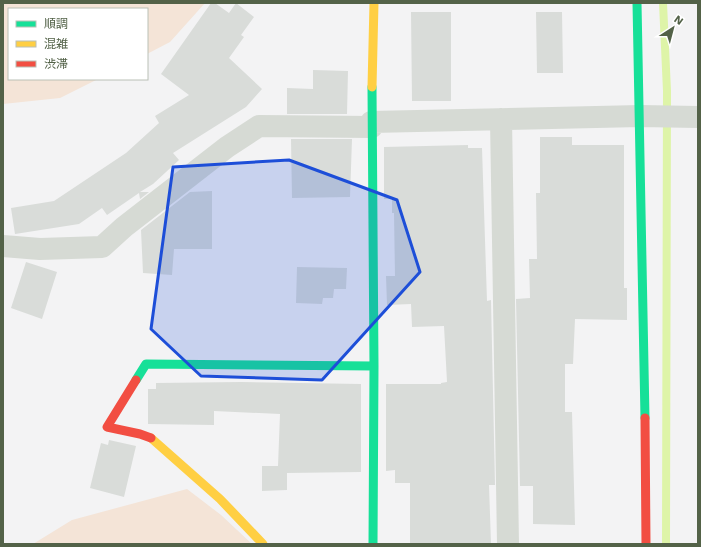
<svg xmlns="http://www.w3.org/2000/svg" width="701" height="547" font-family="'Work Sans','Noto Sans JP',sans-serif">
	<style>
		.green { fill: #f4e4d7 }
		.lines { fill: none; stroke-linecap: round; stroke-linejoin: round }
		.stream { stroke: #def4a8; stroke-width: 8 }
		.building { fill: #d9dcd9 }
		.street { stroke: #d6dad4; stroke-width: 22 }
		.fast { stroke: #16e098; stroke-width: 9 }
		.slow { stroke: #ffcf43; stroke-width: 9 }
		.jam { stroke: #f24e42; stroke-width: 9 }
		.marked { fill: #1d4ed8; fill-opacity: 0.2; stroke: #1d4ed8; stroke-width: 3; stroke-linejoin: round }
	</style>
	<rect width="100%" height="100%" fill="#f3f3f4"/>
	<path class="green" d="M3 3H205L170 42 147 54V9H9V79H98L60 98 3 104Z
		M187 489 221 515 252 544H33L72 520Z"/>
	<g class="lines">
		<path class="stream" d="M663 3 667 91 666 544"/>
	</g>
	<path class="building" d="M211 3H215L229 13 236 3 254 17 241 35 244 37 229 58 262 89 246 107 173 153 179 160 153 184 140 192H149L140 199 139 193 107 215 102 208 79 224 15 234 11 208 54 201 126 153 159 123 155 116 189 95 161 74Z
		M411 12H451V101H412Z
		M536 12H562L563 73H537Z
		M313 70 348 71 347 114H287V88L313 89Z
		M540 137H572V145H624V288H627V320L575 319 573 364H565V412H572L575 525 533 524V486H520L516 299 530 298 529 259H537L536 193H540Z
		M291 139H352L350 197 292 198Z
		M468 145V148H482L487 301 491 300 495 485H489L491 544H410V483H395V470L386 471V384H441V383L447 382 444 326 412 327 411 304 387 305 386 276H395L394 213H392V199H384V147Z
		M212 191V249H174L172 275 143 273 141 230 190 192Z
		M26 262 57 272 42 319 11 308Z
		M297 267 347 268 346 289H334L333 298H323L322 304 296 303Z
		M241 382 361 384V472L287 473V490L262 491V466H278L280 414 214 411V425L148 424V389H156V383Z
		M109 440 136 446 124 497 90 488 101 443 108 445Z"/>
	<g class="lines">
		<path class="street" d="M501 119 508 544
			M371 122 640 116 698 117
			M3 246 40 249 102 247 124 227 227 147 259 126 372 127"/>
		<path class="fast" d="M637 3 645 418
			M372 87 374 366 373 544
			M136 380 146 364 374 366"/>
		<path class="slow" d="M372 87 374 3
			M151 438 220 499 263 544"/>
		<path class="jam" d="M136 380 107 427 140 434 151 438
			M645 418 646 544"/>
	</g>
	<path class="marked" d="M289 160 397 200 420 272 322 380 201 376 151 329 173 167Z"/>
	<rect width="701" height="547" fill="none" stroke="#536248" stroke-width="8"/>
	<rect x="8" y="8" width="140" height="72" fill="#ffffff" stroke="#bac0b6"/>
	<rect x="16" y="21" width="20" height="6" fill="#16e098" stroke="#bac0b6"/>
	<text x="44" y="28" font-size="12" fill="#536248">順調</text>
	<rect x="16" y="41" width="20" height="6" fill="#ffcf43" stroke="#bac0b6"/>
	<text x="44" y="48" font-size="12" fill="#536248">混雑</text>
	<rect x="16" y="61" width="20" height="6" fill="#f24e42" stroke="#bac0b6"/>
	<text x="44" y="68" font-size="12" fill="#536248">渋滞</text>
	<g transform="translate(673 28) rotate(36)" stroke="#ffffff" stroke-width="3" paint-order="stroke">
	<path d="M0-3L7 15L0 10L-7 15Z" fill="#536248"/>
	<text y="-6" font-size="11" font-weight="bold" text-anchor="middle" fill="#536248">N</text>
	</g>
</svg>
